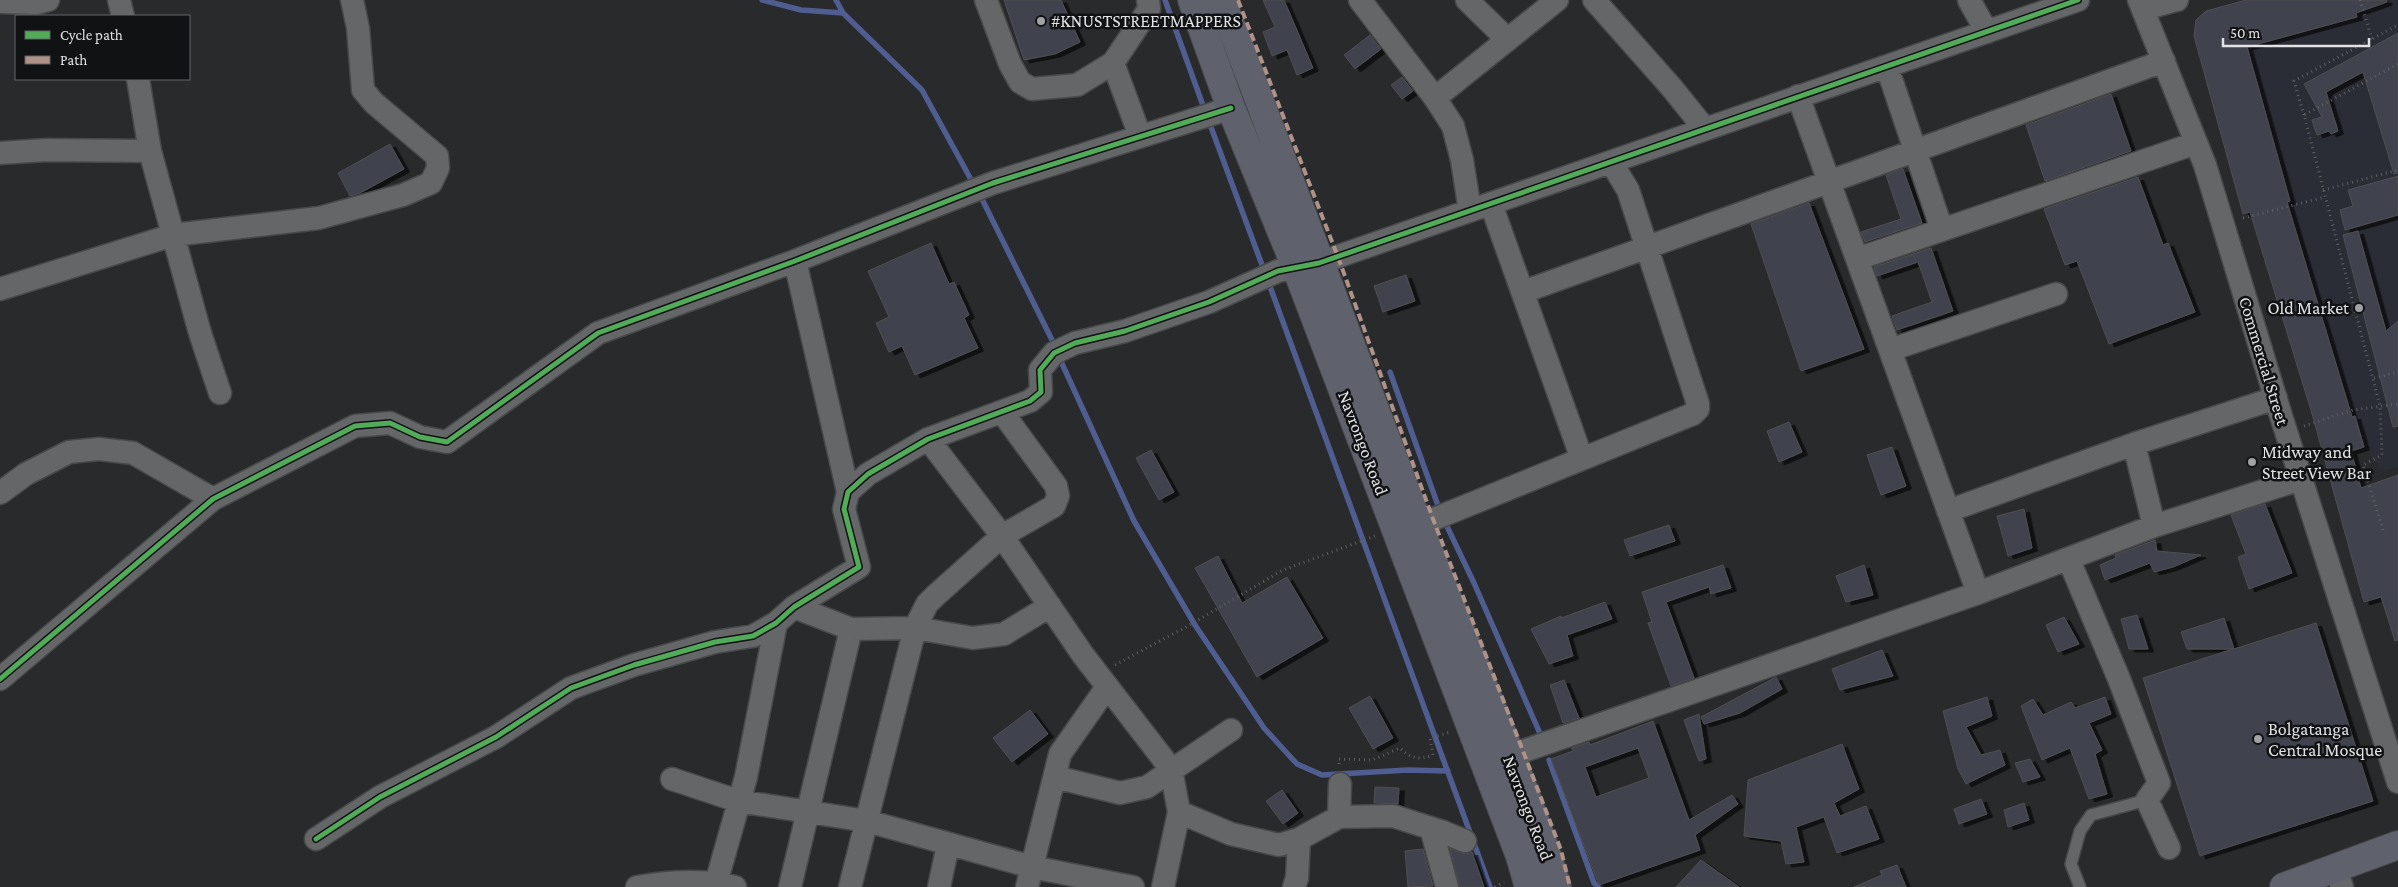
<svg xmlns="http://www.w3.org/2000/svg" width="2398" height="887" font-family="'Crimson Pro',serif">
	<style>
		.built { fill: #2b2d36 }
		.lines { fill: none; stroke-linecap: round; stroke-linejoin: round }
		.stream { stroke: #505d90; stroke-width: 5.5 }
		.building { fill: #40424d; stroke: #4e4f51; fill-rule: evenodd; filter: url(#shadow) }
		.lane-casing { stroke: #47484a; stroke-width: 14 }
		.street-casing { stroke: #47484a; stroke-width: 25 }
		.highway-casing { stroke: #47484a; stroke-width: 30 }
		.path { stroke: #5e6061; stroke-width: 3; stroke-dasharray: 1 4; stroke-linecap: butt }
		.lane { stroke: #646668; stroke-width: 11 }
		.street { stroke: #646668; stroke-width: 22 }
		.highway { stroke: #5f626d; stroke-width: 28 }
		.quiet { stroke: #af9288; stroke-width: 4; stroke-dasharray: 8 4; stroke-linecap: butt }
		.cycleway-casing { stroke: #111214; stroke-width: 8 }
		.cycleway { stroke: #51ab58; stroke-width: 5 }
		.poi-dot { fill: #a0a2a4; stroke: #111214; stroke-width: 2 }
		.labels { text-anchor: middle; stroke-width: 5; stroke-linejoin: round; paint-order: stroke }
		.poi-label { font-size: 18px; fill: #e1e2e5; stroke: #111214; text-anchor: start }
		.street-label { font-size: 18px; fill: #e1e2e5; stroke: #111214 }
	</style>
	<defs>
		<filter id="shadow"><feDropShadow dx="5.5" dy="3" stdDeviation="0" flood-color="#0009"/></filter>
	</defs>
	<rect width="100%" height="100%" fill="#282a2c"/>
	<path class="built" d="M2392 0H2398V467L2382 471 2364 447 2355 416 2349 407 2290 210V201L2247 47 2357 17 2372 7Z"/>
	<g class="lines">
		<path class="stream" d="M762 0 801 10 843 13
			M836 0 843 13 922 90 974 185
			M1165 0 1205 111
			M1208 119 1265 273
			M979 193 1056 348
			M1268 281 1490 887
			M1059 357 1134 521 1195 625 1264 728 1297 764 1322 775 1408 770 1448 771
			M1390 372 1440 511
			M1444 520 1474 583 1542 738
			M1549 760 1594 883 1598 887"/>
	</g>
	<path class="building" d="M1004 0H1061L1080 42 1055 54 1024 60Z
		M1263 0H1284L1313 68 1297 75 1287 50 1272 56 1263 32 1275 27Z
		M2246 0H2386L2387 2 2356 13 2357 17 2247 47 2290 201 2287 202 2352 417 2355 416 2364 447 2351 451 2361 488 2398 475V640L2395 641 2381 597 2364 602 2313 417 2250 212 2243 214 2194 36 2196 20 2206 11Z
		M2398 33V173L2394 174 2363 72 2326 92 2338 131 2331 134 2329 131 2317 135 2312 120 2322 117 2304 84Z
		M1370 35 1381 49 1355 69 1344 55Z
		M1402 77 1413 91 1402 99 1391 85Z
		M2111 94 2131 151 2045 181 2026 125Z
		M390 144 404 169 360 193 350 196 338 173Z
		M1903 169 1922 223 1865 242 1861 232 1901 219 1886 175Z
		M2398 176V215L2345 230 2340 210 2353 206 2348 190Z
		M2138 177 2163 245 2168 243 2195 312 2109 344 2077 261 2065 265 2044 209Z
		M1809 203 1864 349 1801 371 1751 224Z
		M2358 231 2386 331 2398 321V426L2393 427 2343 235Z
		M931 243 949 284 954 282 969 315 964 318 978 348 915 375 902 346 889 352 876 323 889 317 868 271Z
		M1931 248 1953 311 1897 330 1892 316 1932 302 1918 262 1877 276 1874 267Z
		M1406 275 1415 301 1383 312 1374 286Z
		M1789 422 1802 452 1779 462 1767 431Z
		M1892 447 1906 486 1881 495 1867 455Z
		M1151 450 1174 492 1159 500 1136 458Z
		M2265 504 2292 573 2249 589 2238 557 2246 554 2231 515Z
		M2024 509 2032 548 2008 556 1997 516Z
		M1669 525 1675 541 1630 556 1624 540Z
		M2155 540 2157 551 2201 555 2173 567 2154 572 2150 563 2105 580 2100 565 2116 558 2115 555Z
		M1218 556 1242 603 1287 577 1323 638 1257 677 1195 568Z
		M1723 565 1731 588 1711 594 1709 587 1666 602 1694 678 1671 686 1648 623 1652 622 1642 592Z
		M1864 565 1873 595 1846 602 1836 576Z
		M1605 602 1612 619 1567 635 1573 656 1549 664 1531 629 1561 616V618Z
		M2137 615 2148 649H2129L2121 619Z
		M2064 617 2079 644 2058 652 2046 625Z
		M2224 618 2234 649 2316 623 2373 801 2200 856 2143 678 2233 649H2187L2181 632Z
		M1882 650 1893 676 1840 690 1832 669Z
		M1776 677 1782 689 1740 713 1704 724 1701 717Z
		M1564 680 1579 718 1563 723 1550 685Z
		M1370 696 1393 738 1373 749 1349 708Z
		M1987 697 1992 716 1966 727 1981 755 2000 750 2005 765 1966 784 1958 769 1943 711Z
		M2105 697 2111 714 2089 723 2102 750 2095 754 2107 794 2089 799 2070 748 2042 760 2021 706 2033 699 2043 715 2071 702 2075 708Z
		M1030 710 1048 734 1012 762 993 738Z
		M1699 714 1706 759 1699 761 1684 720Z
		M1653 721 1689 820 1732 795 1738 804 1695 835 1700 850 1599 885 1551 759 1573 751 1572 748 1589 742 1590 745ZM1638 748 1649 778 1596 797 1585 767Z
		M1842 744 1859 789 1834 803 1840 816 1866 806 1879 839 1837 853 1824 817 1796 827 1804 862 1786 864 1781 841 1744 836 1748 780Z
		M2030 759 2040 777 2023 782 2015 763Z
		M1375 787 1399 788 1398 804 1374 803Z
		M1282 790 1298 813 1283 824 1266 801Z
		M1981 799 1987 814 1959 824 1954 809Z
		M2024 803 2029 820 2008 827 2004 810Z
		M1423 849 1433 886 1408 887 1405 851Z
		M1450 849 1466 854 1472 852 1484 887H1460Z
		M1701 860 1739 887H1676Z
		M1897 865 1906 887H1854L1882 875 1880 871Z"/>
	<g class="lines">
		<defs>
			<path id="lane" d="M2080 887 2071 864 2080 831 2091 815 2147 800"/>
			<path id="street" d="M119 0 123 16
				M986 0 1010 64 1020 82 1032 89 1077 85 1113 63 1149 9 1148 0
				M1360 0 1435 98 1453 126 1462 160 1470 211
				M1467 0 1507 39
				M1594 0 1672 88 1705 129
				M1969 0 1987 32
				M2139 0 2205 165 2281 416 2398 782
				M0 2 36 3 48 0
				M2144 9 2177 0
				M1113 63 1140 136
				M1887 67 1942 230
				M138 79 150 151 200 333 220 393
				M1798 96 1978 593
				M1435 98 1557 0
				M0 153 46 150 150 151
				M1491 204 1582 459
				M1857 259 2196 143
				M795 261 848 492
				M0 289 173 235 319 218 403 195 431 183 438 168 437 156 374 103 363 90 358 28 352 0
				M1523 292 2164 61
				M1890 350 2056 294
				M928 439 1002 536 1083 655 1171 769 1179 812 1163 887
				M2134 444 2154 526
				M0 493 26 474 69 452 99 449 133 453 213 499
				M1948 511 2134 444 2276 398
				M1419 525 1693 414 1698 409V404L1628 190 1611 162
				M2069 560 2119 679 2159 783 2147 800 2169 848
				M851 629 915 628 973 638 1004 634 1050 606
				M0 679 213 499 355 426 390 423 420 437 447 442 598 333 795 261 993 183 1231 108
				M1509 756 1978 593 2154 526 2301 479
				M1055 777 1120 793 1147 787 1231 730
				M672 779 738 801 867 821 1032 867 1133 887
				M1179 812 1231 834 1279 845 1299 839 1339 817 1393 816 1443 832 1465 841
				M1339 817 1340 784
				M1431 828 1447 887
				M316 839 380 797 496 737 571 688 634 665 715 642 753 636 776 623 794 607 859 567 844 509 848 492 868 474 928 439 1030 401 1041 392 1040 370 1054 353 1075 343 1125 331 1209 302 1278 271 1319 263 2078 0
				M2336 868 2342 887
				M637 887C670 881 702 879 735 887
				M715 887 746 777 776 623
				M790 887 851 629 794 607
				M850 887 915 628 927 604 935 596 1002 536 1054 506 1058 496 1056 486 1002 412
				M939 887 948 845
				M1027 887 1060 754 1107 687
				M1294 887 1297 878 1299 839"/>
			<path id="highway" d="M1192 0 1231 108 1296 267 1520 856 1529 887
				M1221 0C1289 175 1352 351 1419 526 1465 646 1519 764 1557 887
				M2284 887 2398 845"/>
		</defs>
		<use href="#lane" class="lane-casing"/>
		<use href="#street" class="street-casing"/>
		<use href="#highway" class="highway-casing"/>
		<path class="path" d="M2360 0 2372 39
			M2304 115 2294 81 2398 25
			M2323 190 2398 170
			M2243 218 2325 197
			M2374 378 2398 372
			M2304 426 2353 410 2398 404
			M2383 530 2363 465 2382 455 2380 406 2304 115 2398 64
			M1115 665 1186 627 1283 570 1375 536
			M1339 764V759L1372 760 1400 748C1411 759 1419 760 1433 755L1430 738 1450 732
			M1495 887 1504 882"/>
		<use href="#lane" class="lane"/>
		<use href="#street" class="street"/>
		<use href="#highway" class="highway"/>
		<path class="quiet" d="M1238 0 1338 257 1433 519 1523 751 1561 850 1570 887"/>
		<defs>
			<path id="cycleway" d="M0 679 213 499 355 426 390 423 420 437 447 442 598 333 795 261 993 183 1231 108
				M316 839 380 797 496 737 571 688 634 665 715 642 753 636 776 623 794 607 859 567 844 509 848 492 868 474 928 439 1030 401 1041 392 1040 370 1054 353 1075 343 1125 331 1209 302 1278 271 1319 263 2078 0"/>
		</defs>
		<use href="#cycleway" class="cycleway-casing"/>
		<use href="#cycleway" class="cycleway"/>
	</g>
	<g class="poi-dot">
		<circle cx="1041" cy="21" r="5"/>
		<circle cx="2359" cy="308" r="5"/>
		<circle cx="2252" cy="462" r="5"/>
		<circle cx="2258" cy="739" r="5"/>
	</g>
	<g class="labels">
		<g class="poi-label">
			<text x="1051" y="27">#KNUSTSTREETMAPPERS</text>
			<text x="2349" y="314" text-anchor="end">Old Market</text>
			<text x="2262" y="458">Midway and<tspan x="2262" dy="21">Street View Bar</tspan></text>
			<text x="2268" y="735">Bolgatanga<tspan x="2268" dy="21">Central Mosque</tspan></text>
		</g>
		<g class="street-label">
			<text transform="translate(2264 361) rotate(73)" y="6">Commercial Street</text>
			<text transform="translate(1363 443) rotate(69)" y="6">Navrongo Road</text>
			<text transform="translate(1528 808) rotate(69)" y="6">Navrongo Road</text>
		</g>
	</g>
	<rect x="15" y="15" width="175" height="65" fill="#111214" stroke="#646568"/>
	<rect x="25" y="31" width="25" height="8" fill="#51ab58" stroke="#646568"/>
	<text x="60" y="40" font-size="15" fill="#e1e2e5">Cycle path</text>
	<rect x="25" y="56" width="25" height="8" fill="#af9288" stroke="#646568"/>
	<text x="60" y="65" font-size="15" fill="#e1e2e5">Path</text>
	<path d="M2223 38v8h146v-8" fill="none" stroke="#e1e2e5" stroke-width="2.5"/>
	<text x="2230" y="38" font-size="15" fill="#e1e2e5" stroke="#111214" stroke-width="4" paint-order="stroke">50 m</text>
</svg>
